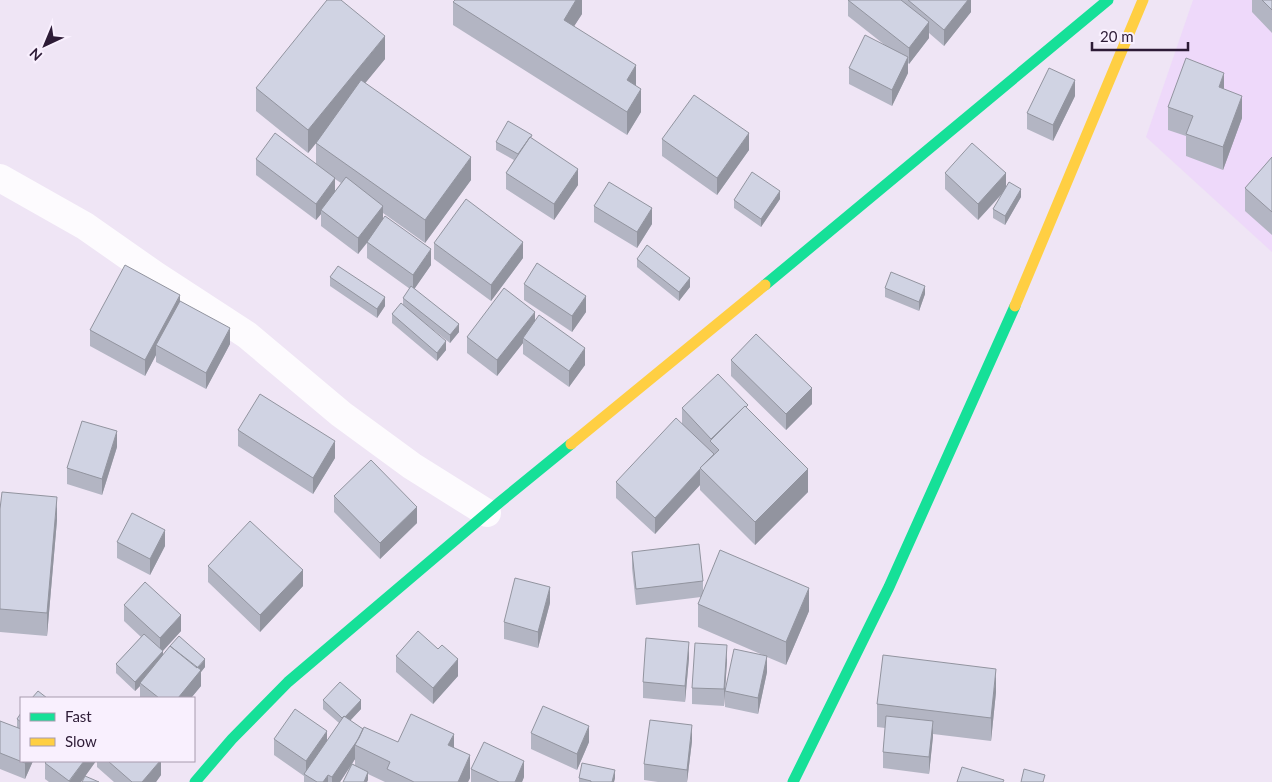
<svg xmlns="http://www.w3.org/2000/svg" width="1272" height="782" font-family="Lato,sans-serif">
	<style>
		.built { fill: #eed9fa }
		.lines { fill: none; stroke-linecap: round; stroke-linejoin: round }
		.street { stroke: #fdfbfe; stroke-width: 28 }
		.fast { stroke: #16e098; stroke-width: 11 }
		.slow { stroke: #ffcf43; stroke-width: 11 }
		.wall { fill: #b3b5c3; fill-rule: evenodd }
		.shaded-wall { fill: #92949f }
		.building { fill: #d0d3e3; stroke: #92949f }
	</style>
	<rect width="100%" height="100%" fill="#efe5f5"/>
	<path class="built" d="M1193 0H1272V252L1146 137Z"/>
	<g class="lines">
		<path class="street" d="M0 178 85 226 155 275 247 335 341 414 412 466 487 513"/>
		<path class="fast" d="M765 285 1108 0
			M195 782 232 739 288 682 500 502 571 444
			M793 782 889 587 1015 306"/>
		<path class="slow" d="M1015 306 1143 0
			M571 444 765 285"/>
	</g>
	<path class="wall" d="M582 0V14L574 26 636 85 641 112 627 135 453 25V2Z
		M848 0H971V12L944 46 929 33V38L909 64 908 63V73L892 106 849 84V68L886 46 848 16Z
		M1252 0H1272V33L1252 12Z
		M385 59 365 83 471 180 425 243 383 213V219L431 265 414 289 459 332 450 343 422 321 446 350 437 361 392 323V314L403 305V298L410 289 367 258V243L358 254 321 226V214L316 220 256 175V159L316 164V143L308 153 256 111V88ZM335 179 341 183 335 191Z
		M1224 89 1242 118 1223 170 1186 156V136L1168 130V107Z
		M1075 96 1053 141 1027 129V113Z
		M532 138 578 185 554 220 506 189V173L514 160 496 150V142Z
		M662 139 749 150 717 195 662 156Z
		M1272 157V235L1245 211V188Z
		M945 173 1006 187 1021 197 1005 225 993 218V209L1003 193 978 220 945 189Z
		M780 199 761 227 734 208V200Z
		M594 206 652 224 637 248 594 222Z
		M434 243 523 258 491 301 434 259Z
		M637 259 690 287 679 301 637 267Z
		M330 277 385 306 377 318 330 286Z
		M524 284 586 312 572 332 524 300Z
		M885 288 925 294 919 311 885 297Z
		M180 302 230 344 206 389 156 362V355L145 376 90 346V330Z
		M535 321 585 365 569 387 523 354V343L497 376 467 353V337Z
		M731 360 812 404 786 430 731 376Z
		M682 408 748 410 808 492 755 545 700 490V485L655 534 616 498V482L682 424Z
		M238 430 335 458 313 494 238 446Z
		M117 447 102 495 67 484V468Z
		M334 496 417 523 380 559 334 512Z
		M0 509 57 520 47 636 0 632Z
		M117 542 165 546 150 575 117 558Z
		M632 552 703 581V592L809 611 786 665 767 657V672L758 714 725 707V691L765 656 698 627V604L701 597 636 605 632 568Z
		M208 566 303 586 260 632 208 582Z
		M550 603 538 648 504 639V622Z
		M124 605 181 631 163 651V654L205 667 201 672V686L191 698H140V686L135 691 116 673V664L141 637 124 621Z
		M396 656 458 676 433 704 396 672Z
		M689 658 685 702 643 698V682Z
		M727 661 724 706 692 704V688Z
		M996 692 991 741 933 734 929 774 883 768V752L885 728 877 727V704Z
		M323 700 361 709 350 721 363 729 398 742 454 747 470 778 468 782H385L368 774V780L367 782H343L350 767 340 782H304V776L274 755V739L327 741 339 723 323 709ZM355 759V765L352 764Z
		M21 713V761H33L25 779 0 769V721L17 728V719Z
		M531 733 589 742 577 770 531 749Z
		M692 741 687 782H658L644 780V764Z
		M47 761H96L81 782H49L45 779V763Z
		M97 761H161V775L156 782H114L97 767Z
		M471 769 524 777 522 782H471Z
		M579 778H615L614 782H579Z"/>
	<path class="shaded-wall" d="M576 0H582V14L564 42V20Z
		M968 0H971V12L944 46V30Z
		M929 22V38L909 64V48Z
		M385 36V59L308 153V130Z
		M908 57V73L892 106V90Z
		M636 65V88L627 80Z
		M1224 73V95L1219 87Z
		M1075 80V96L1053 141V125Z
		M641 89V112L627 135V112Z
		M1242 96V118L1223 170V147Z
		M749 133V150L717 195V178Z
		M471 157V180L425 243V220Z
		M578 169V185L554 220V204Z
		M1006 173V189L978 220V204Z
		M335 178V194L321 210V214L316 220V204Z
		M1021 189V197L1005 225V216Z
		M780 191V199L761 227V219Z
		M383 206V222L358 254V238Z
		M652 208V224L637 248V232Z
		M523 242V258L491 301V285Z
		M431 249V265L413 291V275Z
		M690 278V287L679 301V292Z
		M925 286V294L919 311V302Z
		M180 295V311L156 345V355L145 376V360Z
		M586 296V312L572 332V316Z
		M385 297V306L377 318V309Z
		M535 312V328L523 338V343L497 376V360Z
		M459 324V332L450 343V335Z
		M230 328V344L206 389V373Z
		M446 341V350L437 361V353Z
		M585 348V365L569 387V371Z
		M812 388V404L786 430V414Z
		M117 431V447L102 495V479Z
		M335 441V458L313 494V478Z
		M700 469V485L655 534V518Z
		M808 469V492L755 545V522Z
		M57 497V520L47 636V613Z
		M417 507V523L380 559V543Z
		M165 530V546L150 575V559Z
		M303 570V586L260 632V615Z
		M550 587V603L538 648V632Z
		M809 588V611L786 665V642Z
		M181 615V631L160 654V638Z
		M689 642V658L685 702V686Z
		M727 645V661L724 706V689Z
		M163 651V660L140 683V686L135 691V682Z
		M767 656V672L758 714V698Z
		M205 659V667L201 672V686L191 698H178L196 670Z
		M458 659V676L433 704V688Z
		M996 669V692L991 741V718Z
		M361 700V709L343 728V719Z
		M933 721V737L929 774V757Z
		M692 725V741L687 782V770Z
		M589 726V742L577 770V754Z
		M364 730 355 745V759L340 782H332V777Z
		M327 731V747L306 775V761Z
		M454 734V756L448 745Z
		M470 755V778L468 782H458Z
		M26 761H33L25 779V763Z
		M84 761H96L81 782H69Z
		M160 761H161V775L156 782H142Z
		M524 761V777L522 782H515Z
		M615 770V778L614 782H612Z
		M368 772V780L367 782H364Z
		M328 775V782H323Z"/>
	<path class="building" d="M327 0H341L385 36 308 130 256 88Z
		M455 0H576L564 20 636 65 627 80 641 89 627 112 453 2Z
		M848 0H901L929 22 909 48Z
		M908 0H968L944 30Z
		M1262 0H1272V10Z
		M865 35 908 57 892 90 849 68Z
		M1186 58 1224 73 1219 87 1242 96 1223 147 1186 134 1193 116 1168 107Z
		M1049 68 1075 80 1053 125 1027 113Z
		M361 80 471 157 425 220 316 143Z
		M694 95 749 133 717 178 662 139Z
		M508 121 532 135 531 137H530L518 154 496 142Z
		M275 133 335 178 316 204 256 159Z
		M530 137 578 169 554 204 506 173Z
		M972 143 1006 173 978 204 945 173Z
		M1272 157V212L1245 188Z
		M752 172 780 191 761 219 734 200Z
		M346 177 383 206 358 238 321 210Z
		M609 182 652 208 637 232 594 206Z
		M1009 182 1021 189 1005 216 993 209Z
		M466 199 523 242 491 285 434 243Z
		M385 216 431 249 413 275 367 242Z
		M647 245 690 278 679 292 637 259Z
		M537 263 586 296 572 316 524 284Z
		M125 265 180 295 145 360 90 330Z
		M338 266 385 297 377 309 330 277Z
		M891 272 925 286 919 302 885 288Z
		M411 286 459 324 450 335 403 298Z
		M504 288 535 312 497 360 467 337Z
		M180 301 230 328 206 373 156 345Z
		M401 303 446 341 437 353 392 314Z
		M539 315 585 348 569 371 523 338Z
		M756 334 812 388 786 414 731 360Z
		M718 374 748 405 746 407 745 406 711 439 682 408Z
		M260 394 335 441 313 478 238 430Z
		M745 406 808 469 755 522 700 468 719 450 710 441Z
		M676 418 714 454 700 468H701L655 518 616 482Z
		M82 421 117 431 102 479 67 468Z
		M371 460 417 507 380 543 334 496Z
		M2 492 57 497 47 613 0 609V509Z
		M132 513 165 530 150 559 117 542Z
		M250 521 303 570 260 615 208 566Z
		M699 544 703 581 636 589 632 552Z
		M720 550 809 588 786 642 698 604Z
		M515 578 550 587 538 632 504 622Z
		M145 582 181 615 160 638 124 605Z
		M418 631 438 649 442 645 458 659 433 688 396 656Z
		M144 634 163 651 135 682 116 664Z
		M179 636 205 659 197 668 170 646Z
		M646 638 689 642 685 686 643 682Z
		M695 643 727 645 724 689 692 688Z
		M170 646 201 670 178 698H159L140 683Z
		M734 649 767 656 758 698 725 691Z
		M883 655 996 669 991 718 877 704Z
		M340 682 361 700 345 717 344 716 342 718 323 700Z
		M38 691 47 698H32Z
		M543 706 589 726 577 754 531 733Z
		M295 709 327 731 306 761 274 739Z
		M21 713V722L17 719Z
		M411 714 454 734 448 745 470 755 458 782H414L387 769 390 762 355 745 364 727 398 742Z
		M344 716 363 729 359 738 332 777 328 775 323 782H317L304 774Z
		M886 716 933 721 929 757 883 752Z
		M650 720 692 725 687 770 644 764Z
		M0 721 21 729V761H26L25 763 0 753Z
		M484 742 524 761 515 782H499L471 769Z
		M47 761H84L69 781 45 763Z
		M108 761H160L142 782H132Z
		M582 763 615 770 612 782H591V781L579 778Z
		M352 764 368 772 364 782H343Z
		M962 767 1004 780 1003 782H957Z
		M1024 769 1045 775 1043 782H1021Z
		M85 776 99 782H82Z"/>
	<rect x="20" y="697" width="175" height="65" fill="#f9f0fe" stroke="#a79bae"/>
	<rect x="30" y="713" width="25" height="8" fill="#16e098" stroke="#a79bae"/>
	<text x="65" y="722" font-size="15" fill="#2d1b36">Fast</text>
	<rect x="30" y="738" width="25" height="8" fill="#ffcf43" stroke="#a79bae"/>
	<text x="65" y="747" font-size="15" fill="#2d1b36">Slow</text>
	<g transform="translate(45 45) rotate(224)" stroke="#f9f0fe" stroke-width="4" paint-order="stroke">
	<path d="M0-4L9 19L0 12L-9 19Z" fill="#2d1b36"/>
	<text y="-8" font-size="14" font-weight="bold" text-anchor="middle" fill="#2d1b36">N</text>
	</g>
	<path d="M1092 42v8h96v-8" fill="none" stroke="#2d1b36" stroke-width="2.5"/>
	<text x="1100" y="42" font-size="15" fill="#2d1b36" stroke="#f9f0fe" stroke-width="4" paint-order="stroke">20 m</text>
</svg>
